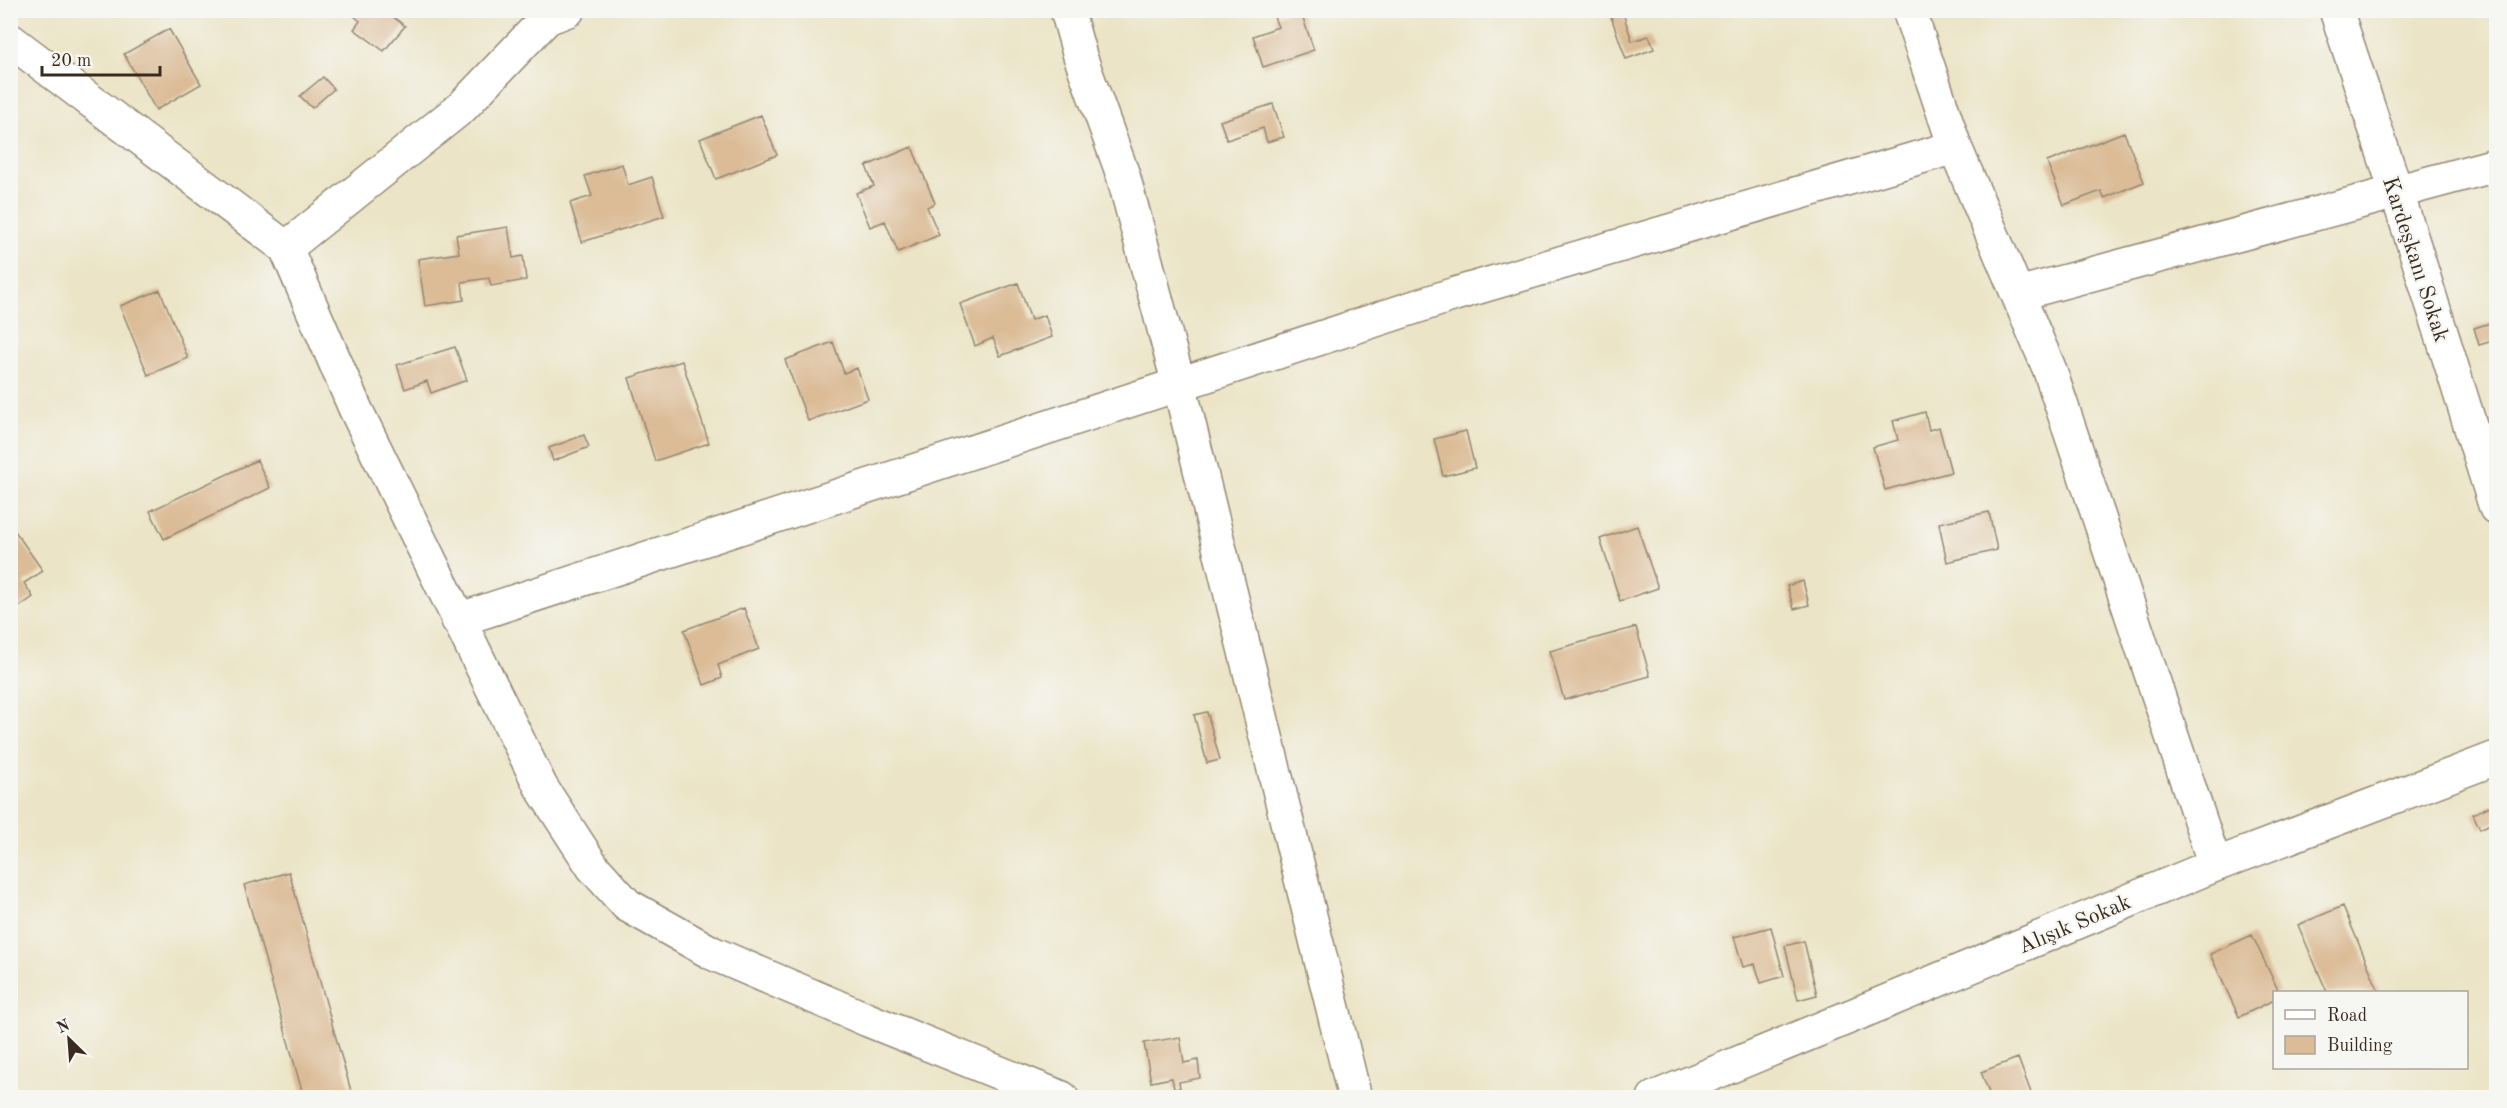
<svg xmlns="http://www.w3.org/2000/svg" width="2507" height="1108" font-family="'Old Standard TT',serif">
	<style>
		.building { fill: #dbbc97 }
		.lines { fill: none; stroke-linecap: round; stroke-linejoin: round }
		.minor-casing { stroke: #938772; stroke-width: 36 }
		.minor { stroke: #fff; stroke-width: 33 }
		.labels { text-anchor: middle; stroke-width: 4.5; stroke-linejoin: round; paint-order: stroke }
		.street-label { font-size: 22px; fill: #3b2a1e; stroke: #f6f6f2 }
	</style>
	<rect width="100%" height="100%" fill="#f6f6f2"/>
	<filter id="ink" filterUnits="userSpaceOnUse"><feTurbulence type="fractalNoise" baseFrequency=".0167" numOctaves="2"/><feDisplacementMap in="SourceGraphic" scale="12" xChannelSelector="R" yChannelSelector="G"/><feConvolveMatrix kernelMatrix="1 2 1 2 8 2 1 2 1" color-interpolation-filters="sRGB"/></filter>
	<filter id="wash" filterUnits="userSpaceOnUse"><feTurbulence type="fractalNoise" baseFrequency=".008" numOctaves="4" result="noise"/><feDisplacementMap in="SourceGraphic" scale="24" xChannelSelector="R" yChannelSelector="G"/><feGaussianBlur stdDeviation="1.35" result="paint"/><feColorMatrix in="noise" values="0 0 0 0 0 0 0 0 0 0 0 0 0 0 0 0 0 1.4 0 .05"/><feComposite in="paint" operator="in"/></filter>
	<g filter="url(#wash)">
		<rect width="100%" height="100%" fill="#ebe4c6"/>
		<g id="blocks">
			<path class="building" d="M347 10H396L392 16 405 26 384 51 354 29 360 21Z
				M1292 10H1300L1314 50 1263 67 1253 36 1278 27 1274 17Z
				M1622 10 1632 41 1649 36 1654 49 1626 59 1610 14Z
				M169 29 201 84 156 110 124 54Z
				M323 77 334 89 312 108 300 96Z
				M1273 104 1284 137 1267 142 1263 128 1227 140 1220 121Z
				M761 115 777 155 716 179 700 139Z
				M2124 132 2144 182 2104 198 2101 191 2064 205 2047 162Z
				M912 147 935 203 927 207 939 235 898 252 885 221 870 227 856 193 874 186 866 166Z
				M622 164 628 185 652 177 664 216 582 242 570 203 592 196 585 176Z
				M508 227 513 258 523 256 526 280 491 286 489 278 462 282 464 300 425 306 418 259 459 253 456 235Z
				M1018 283 1031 320 1045 315 1052 337 1000 356 993 338 975 346 960 304Z
				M160 290 188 358 148 375 120 306Z
				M2496 321V340L2479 345 2474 328Z
				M833 342 844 373 857 368 868 399 808 421 785 360Z
				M455 347 467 380 431 393 427 381 405 389 397 365Z
				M682 361 709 443 655 461 629 378Z
				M1925 412 1929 430 1939 427 1951 472 1885 490 1873 447 1898 440 1893 421Z
				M1466 431 1475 468 1443 476 1434 439Z
				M584 435 589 447 553 461 549 448Z
				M257 460 270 488 164 539 150 511Z
				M1989 512 1997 550 1947 562 1939 523Z
				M10 524 43 571 24 583 33 597 10 613Z
				M1637 526 1658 588 1620 601 1600 539Z
				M1803 581 1809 605 1794 609 1787 586Z
				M744 608 759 649 718 665 722 678 704 685 684 630Z
				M1636 627 1650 676 1564 700 1550 651Z
				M1207 712 1220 760 1207 763 1194 715Z
				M2496 803V821L2480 829 2473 814Z
				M289 872 353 1098H304L244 885Z
				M2343 906 2379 992H2327L2298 925Z
				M1771 927 1784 976 1761 983 1755 964 1743 967 1734 937Z
				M2252 935 2279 992H2274V1000L2239 1017 2210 954Z
				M1804 941 1817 995 1798 1000 1785 946Z
				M1180 1037 1184 1063 1198 1060 1200 1078 1179 1082 1180 1088 1174 1089 1172 1078 1151 1082 1144 1043Z
				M2018 1058 2033 1098H1991L1981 1072Z"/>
		</g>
	</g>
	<g filter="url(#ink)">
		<use href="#blocks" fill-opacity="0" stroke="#938772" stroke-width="1.5"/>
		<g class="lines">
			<defs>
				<path id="minor" d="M1067 10 1080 56 1123 175 1183 400 1355 1098
					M1909 10 1955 147 2049 368 2215 865
					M2336 10 2410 233 2496 508
					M10 40 286 248 355 408 541 787 593 867 627 905 712 953 868 1020 1062 1098
					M286 248 462 107 547 18 568 10
					M2018 294 2496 165
					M458 620 1455 294 1955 147
					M1654 1098 2215 865 2496 758"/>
			</defs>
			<use href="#minor" class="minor-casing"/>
			<use href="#minor" class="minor"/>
		</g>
	</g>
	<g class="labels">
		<g class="street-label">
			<text transform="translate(2417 259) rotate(72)" y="8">Kardeşkanı Sokak</text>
			<text transform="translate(2074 923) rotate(-23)" y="8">Alışık Sokak</text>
		</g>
	</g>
	<rect width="2507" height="1108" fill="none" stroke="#f6f6f2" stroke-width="36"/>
	<rect x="2273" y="991" width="195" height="78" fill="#f6f6f2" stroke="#aba49d" stroke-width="1.5"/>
	<rect x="2285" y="1010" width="30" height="9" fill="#ffffff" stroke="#aba49d" stroke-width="1.5"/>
	<text x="2327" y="1021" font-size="18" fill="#3b2a1e">Road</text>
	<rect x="2285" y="1036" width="30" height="18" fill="#dbbc97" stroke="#aba49d" stroke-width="1.5"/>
	<text x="2327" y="1051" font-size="18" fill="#3b2a1e">Building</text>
	<g transform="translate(69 1039) rotate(335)" stroke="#f6f6f2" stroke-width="4.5" paint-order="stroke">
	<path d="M0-4.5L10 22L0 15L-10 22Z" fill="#3b2a1e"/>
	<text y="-9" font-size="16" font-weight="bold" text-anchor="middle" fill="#3b2a1e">N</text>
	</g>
	<path d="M42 66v9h118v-9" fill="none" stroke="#3b2a1e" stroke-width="3"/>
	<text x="51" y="66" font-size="18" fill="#3b2a1e" stroke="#f6f6f2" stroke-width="4.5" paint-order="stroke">20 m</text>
</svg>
